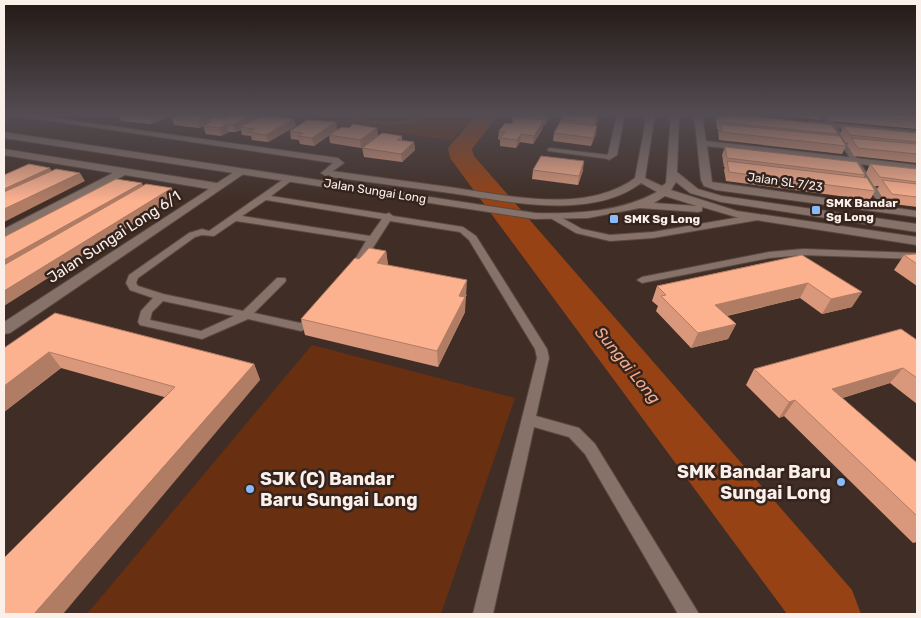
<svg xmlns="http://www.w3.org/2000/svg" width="921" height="618" font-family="Rubik,sans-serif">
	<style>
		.green { fill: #692f11 }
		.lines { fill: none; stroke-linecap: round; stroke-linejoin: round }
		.river { fill: #964215; fill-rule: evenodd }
		.service-casing { stroke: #594a44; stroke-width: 2 }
		.minor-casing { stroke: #594a44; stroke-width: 2 }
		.tertiary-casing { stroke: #594a44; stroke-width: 2 }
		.path { stroke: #9b8c85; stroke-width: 2; stroke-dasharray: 1 2.5; stroke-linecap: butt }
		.service { fill: #867269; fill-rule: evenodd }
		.minor { fill: #867269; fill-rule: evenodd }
		.tertiary { fill: #867269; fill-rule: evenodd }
		.wall { fill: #d9987b }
		.shaded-wall { fill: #b07c64 }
		.building { fill: #fcb18f; stroke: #b07c64 }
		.poi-dot { fill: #88bafc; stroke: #35241d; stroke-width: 2 }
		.labels { text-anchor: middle; stroke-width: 5; stroke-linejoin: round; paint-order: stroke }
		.far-street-label { font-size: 12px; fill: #fbefea; stroke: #35241d }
		.far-poi-label { font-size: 12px; font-weight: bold; fill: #fbefea; stroke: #35241d; text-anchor: start }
		.street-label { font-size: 15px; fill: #fbefea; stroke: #35241d }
		.water-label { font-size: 16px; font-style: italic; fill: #f4ae8f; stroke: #35241d }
		.near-poi-label { font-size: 18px; font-weight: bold; fill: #fbefea; stroke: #35241d; text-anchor: end }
	</style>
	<rect width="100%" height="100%" fill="#402e26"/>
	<path class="green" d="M264 114H475L451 140Z
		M312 345 515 398 441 614H87Z"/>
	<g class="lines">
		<path class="river" d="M477 114H499L472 149 474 156 852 590 861 614H787L450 158 448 148Z"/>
		<defs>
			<path id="service" d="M822 114H828L891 210 890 212H884Z
				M550 148 609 155 613 157 609 159 548 151V149Z
				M288 176 295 178 271 196 386 214 389 213 393 216 463 227 476 236 547 349 549 358 536 416 579 428 595 444 699 614H678L585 454 569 437 534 427 493 614H473L537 358 535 349 469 240 460 232 390 221 362 265 358 266 353 263 366 241 236 221 214 236 202 235 195 237 138 278 136 283 138 286 163 294 243 311 277 278H285L286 280 285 282 254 313 300 323 315 316 321 320 319 323 301 331 248 319 202 339 140 325 138 322 141 311 153 298 130 290 126 283 129 275 189 233 202 229 209 231ZM266 200 382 219 370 236 242 216ZM163 301 234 316 201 331 150 320 152 312Z
				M555 214 582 229 610 235 653 232 758 214 762 217 758 220 653 238 610 241 576 233 552 219V215Z
				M803 249 917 253V259L803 255 769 258 642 283 637 280 642 277 769 252Z"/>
			<path id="minor" d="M4 114H26L338 158 344 163 326 176 321 173 333 163Z
				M617 114H625L617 155 609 160 604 157 608 154Z
				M694 114H702L706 141 917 165V171L707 146 712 182 917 211V217L716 190 704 186 701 180Z
				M809 121 917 131V137L812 125 808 123Z
				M4 149 217 183 239 169 248 171 10 333 4 334V322L209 189 125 175 4 238V229L113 173 4 155Z"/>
			<path id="tertiary" d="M647 114H655L645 178 662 186 666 183 671 114H679L677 172 698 189 722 196 917 224V232L721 202 690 193 676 182 671 190 737 211 917 237V245L736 217 702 207V211L698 212 640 208 588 218 535 219 4 138V132L535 213C577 214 620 212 657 192L641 183C591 221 507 201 450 193 411 188 371 182 332 177L327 174 332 171C371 176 410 182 449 187 507 195 584 215 635 178ZM665 196 697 206 654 203Z"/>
		</defs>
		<use href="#service" class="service-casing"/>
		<use href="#minor" class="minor-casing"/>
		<use href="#tertiary" class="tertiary-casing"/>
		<path class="path" d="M341 114C369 123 401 130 427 114"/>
		<use href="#service" class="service"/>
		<use href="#minor" class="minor"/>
		<use href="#tertiary" class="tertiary"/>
	</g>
	<path class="wall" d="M103 114H175L151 124 121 121 119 116Z
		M232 114H257L258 118 294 119 296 126 268 142 252 140 251 136 242 135 241 130 235 132H229L221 136 206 134 203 126 199 128 174 125 172 117 224 118Z
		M512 114H551L545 125 543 124V128L533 144 520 142 516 148 500 146V140L498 139 499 131 512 124 514 121H512Z
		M718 114H730L838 134 837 136 846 146 842 154 719 140 718 131 719 130 717 129 716 121Z
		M767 114H822L820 120Z
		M827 114H917V129L831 121Z
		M561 119 598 120 595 126 596 134 591 146 553 141 554 133 560 122Z
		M336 122 337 130 349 128H377L378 136 361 148 330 143 329 135 314 146 300 144 299 140 291 139 290 131Z
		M843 126 917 133V163L854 156 847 145 848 143H846L840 134Z
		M402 136V140L414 142 415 150 402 162 364 157 362 148Z
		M725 147 865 175 863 178 875 191 870 200 726 181 724 170 725 167H724L722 155Z
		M870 164 917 169V207L886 203 877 189 879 186H874L866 173Z
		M533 170H583L578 185 532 179Z
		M386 251 388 265 467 295 465 297V312L438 367 305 335 301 319 359 259Z
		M917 254V286L894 270 904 255Z
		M802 255 852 307 822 314 800 298 727 316 736 324 728 339 691 348 656 311 658 306 652 301 657 286Z
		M917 340V404L890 383 842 398 917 463V542L913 543 784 416 779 418 746 385 754 369Z
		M4 348 254 364 260 380 164 397 61 368 4 412Z"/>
	<path class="shaded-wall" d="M155 114H175L151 124 148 117Z
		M210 114H228L211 122 206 121 207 125 199 128 197 121Z
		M253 114H257L258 120 240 127 241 130 235 132 233 125Z
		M547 114H551L545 125V117Z
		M598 114V120L593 130 595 123Z
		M294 119 296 126 268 142 266 135Z
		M544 120 543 128 533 144 534 136Z
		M336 122 337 130 314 146 312 138Z
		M227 124 229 132 221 136 219 128Z
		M597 126 596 134 591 146 593 138Z
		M377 128 378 136 361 148 360 140Z
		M521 134 520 142 516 148 517 140Z
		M414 142 415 150 402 162 401 154Z
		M584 161 583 170 578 185 579 176Z
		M50 168 55 177 4 200V189Z
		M80 173 85 181 4 222V209Z
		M142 183 146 192 4 274V260Z
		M172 188 176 197 4 306V291Z
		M386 251 388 265 377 263Z
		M467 280 465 312 438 367 437 351 459 296Z
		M808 283 800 298 708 320 715 305Z
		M862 292 852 307 822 314 831 299Z
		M736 324 728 339 691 348 698 333Z
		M49 352 61 368 4 412V386Z
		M254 364 260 380 63 614H34Z
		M903 368 890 383 821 405 832 389Z
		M795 400 784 416 779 418 789 402Z"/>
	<path class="building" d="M127 114H155L148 117Z
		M179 114H210L197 121 172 117Z
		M232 114H253L233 125 227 124 219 128 203 126 211 122 206 121 214 117 224 118Z
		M521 114H547L545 117Z
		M563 114H598L595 123 561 119Z
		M719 114H730L832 125 838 134 720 122Z
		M846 114H917V121Z
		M264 115 294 119 266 135 249 132 255 129 240 127Z
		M517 117 544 120 534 136 521 134 517 140 500 138 505 132 499 131 505 123 512 124Z
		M307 120 336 122 312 138 298 136 303 133 290 131Z
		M560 122 597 126 593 138 554 133Z
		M353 124 377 128 360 140 329 135 342 127 349 128Z
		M721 124 840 136 846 146 722 132Z
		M843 126 917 133V142L850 135Z
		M382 133 402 136 397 140 414 142 401 154 362 148Z
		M851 138 917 144V154L858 148Z
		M725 147 857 162 865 175 727 158Z
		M541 156 584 161 579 176 533 170Z
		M727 161 867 178 875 191 729 172Z
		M29 164 50 168 4 189V175Z
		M870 164 917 169V182L880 177Z
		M56 169 80 173 4 209V192Z
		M116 179 142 183 4 260V237Z
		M882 180 917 184V197L892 194Z
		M146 184 172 188 4 291V265Z
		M369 248 386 251 377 263 467 280 459 296 465 297 437 351 301 319 355 258 359 259Z
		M917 254V264L904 255Z
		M802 255 862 292 831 299 808 283 715 305 736 324 698 333 661 296 666 295 657 286Z
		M55 313 254 364 34 614H4V558L175 387 49 352 4 386V348Z
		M901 329 917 340V378L903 368 832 389 917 463V516L795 400 789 402 754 369Z"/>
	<linearGradient id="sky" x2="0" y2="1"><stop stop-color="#231915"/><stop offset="0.57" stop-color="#534c52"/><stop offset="1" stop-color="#534c52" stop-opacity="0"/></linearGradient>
	<rect width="921" height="201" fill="url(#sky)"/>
	<g class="poi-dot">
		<rect x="811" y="205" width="10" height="10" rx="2.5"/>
		<rect x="609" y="214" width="10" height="10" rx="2.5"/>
		<circle cx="841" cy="482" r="5"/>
		<circle cx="250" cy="489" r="5"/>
	</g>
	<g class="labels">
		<g class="far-street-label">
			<text transform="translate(785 182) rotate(8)" y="4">Jalan SL 7/23</text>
			<text transform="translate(375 191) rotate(9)" y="4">Jalan Sungai Long</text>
		</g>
		<g class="far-poi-label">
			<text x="826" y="207">SMK Bandar<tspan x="826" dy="14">Sg Long</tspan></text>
			<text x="624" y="223">SMK Sg Long</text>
		</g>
		<g class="street-label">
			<text transform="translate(114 237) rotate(-33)" y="5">Jalan Sungai Long 6/1</text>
		</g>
		<g class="water-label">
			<text transform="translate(628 365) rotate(51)" y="6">Sungai Long</text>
		</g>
		<g class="near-poi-label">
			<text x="831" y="478">SMK Bandar Baru<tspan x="831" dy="21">Sungai Long</tspan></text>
			<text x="260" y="485" text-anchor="start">SJK (C) Bandar<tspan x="260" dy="21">Baru Sungai Long</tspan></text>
		</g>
	</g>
	<rect width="921" height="618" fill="none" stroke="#fbefea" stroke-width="10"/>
</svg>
